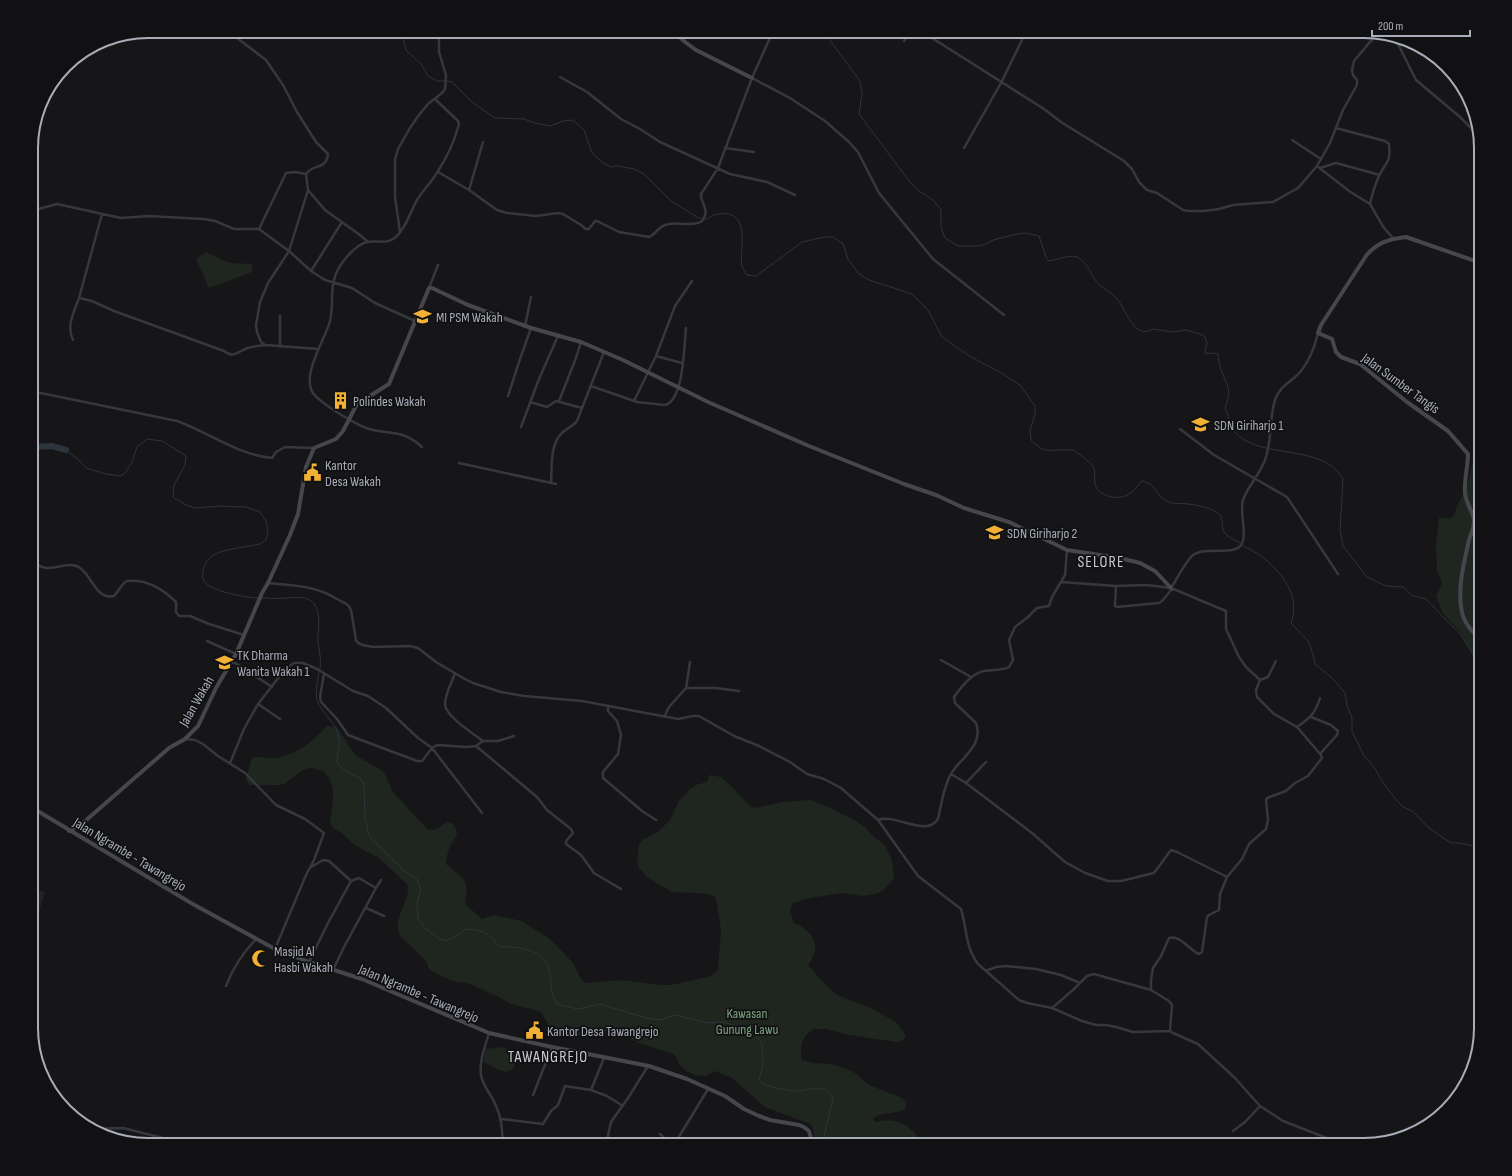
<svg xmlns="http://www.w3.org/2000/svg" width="1512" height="1176" font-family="'Sofia Sans Condensed',sans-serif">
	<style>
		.built { fill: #222225 }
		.green { fill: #1e261f }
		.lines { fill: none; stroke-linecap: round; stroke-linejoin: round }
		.stream { stroke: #2c353c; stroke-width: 1 }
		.river { stroke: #2c353c; stroke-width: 6 }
		.street { stroke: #37383d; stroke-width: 2.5 }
		.secondary { stroke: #45474d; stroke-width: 4 }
		.labels { text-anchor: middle; stroke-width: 3.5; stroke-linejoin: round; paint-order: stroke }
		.poi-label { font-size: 14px; fill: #a8adb8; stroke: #111113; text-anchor: start }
		.street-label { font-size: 14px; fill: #a8adb8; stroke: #111113 }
		.park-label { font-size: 14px; fill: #7fa381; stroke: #111113 }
		.quarter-label { font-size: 16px; letter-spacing: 1px; fill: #c9ccd4; stroke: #111113 }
		.rim { fill: none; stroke: #a8adb8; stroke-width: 2 }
	</style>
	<rect width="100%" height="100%" fill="#161618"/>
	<path class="built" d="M31 888 45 892 37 919 31 918Z"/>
	<path class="green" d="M206 252 230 263 252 264V272L209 288 196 259Z
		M1481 451V668L1460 632 1443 613 1436 597 1442 583 1437 570 1436 544 1439 518H1451L1455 514 1456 508 1467 487 1473 460Z
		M327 726 337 727 355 755 381 770 385 774 393 792 427 829C437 832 439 827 447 822L453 824C461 836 455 836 450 847 447 853 447 858 446 864 452 869 464 877 466 885 468 891 465 898 465 904L482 919 493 915 522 921 547 937 556 945 573 963 581 979 586 983 623 980 659 985H671L708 977 714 974 718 970 721 930 716 898 711 895 700 893 672 892 647 877 639 868 637 862 639 844 642 840 658 832 670 820 679 801 691 788 696 785 707 782 709 775 721 777 729 784 746 802 750 806 756 808 782 802 811 800 828 807 856 821 866 828 874 837 884 844 887 849 892 860 894 878 887 887 882 891 876 894 863 896 841 893 804 899 792 904 790 910 794 923C814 931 822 946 808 965L822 981 836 994 847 999 869 1007 896 1022 903 1031 906 1037 901 1041 896 1042 849 1035 826 1029H814C802 1035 799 1047 802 1060L814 1063 832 1064 849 1070 855 1073 869 1085 902 1098 906 1102V1108C896 1116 883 1110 873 1119L875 1122C881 1121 889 1119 895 1121 907 1123 918 1135 923 1145H816L812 1126 810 1124 765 1107 732 1078 715 1071 706 1076C697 1076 686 1073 680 1065 677 1062 678 1058 674 1054L639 1043 614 1030 583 1036 565 1033 549 1026 542 1013 539 1011 511 1004 499 997 468 983 456 982 445 978 433 972 428 968 427 962 400 936C391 919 413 897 407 884L379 858 356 846 343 834 333 828 330 823 333 799V788L330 779 323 771 311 768 305 769 284 784 279 785H249L246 779 252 757C260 756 269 759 277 758 298 754 313 741 327 726Z
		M502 1047 514 1051 517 1060 513 1069 506 1072 497 1069 483 1062 486 1049Z"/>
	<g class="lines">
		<path class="stream" d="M401 31 406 50 421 64 428 76 437 81H444
			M823 31 860 81 862 94 859 114 909 181 919 191 933 200 941 210V227L945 238 958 246H980L986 244 993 240 1017 234 1025 233 1039 236 1046 257 1049 261C1057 260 1072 253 1079 258 1087 263 1090 272 1095 280 1101 288 1112 292 1118 300 1126 311 1135 340 1153 329L1173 332 1186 330 1200 334 1205 337 1207 343 1205 351 1206 354 1214 353 1218 354C1219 359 1219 365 1221 370 1228 387 1232 389 1225 408 1227 412 1232 428 1234 431 1258 461 1323 442 1343 479L1340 530 1343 546 1367 577 1386 586 1403 587 1413 596 1426 599 1461 635 1474 656 1476 664 1481 670
			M447 81 452 82 472 102 495 118 524 119 535 123 550 126 563 121 573 120 584 130 592 153 603 163 611 167 618 166 634 169 644 174 671 201 699 218 707 219C714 214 720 213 728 214 750 218 739 252 742 266 743 269 745 272 747 275L756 276 802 242 824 237H833L843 244 848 259 858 273 869 280 912 294 928 310 942 337 971 357 998 371 1020 385 1035 406V414L1030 431 1031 440C1046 455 1049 449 1067 450 1070 450 1072 450 1074 450 1077 452 1091 463 1093 466 1096 472 1094 478 1095 484 1098 497 1119 501 1129 494 1134 491 1138 485 1142 481 1158 485 1154 493 1165 500 1173 505 1180 503 1188 504 1198 505 1210 508 1218 513 1224 518 1221 523 1223 530 1225 536 1235 540 1240 543
			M66 450 80 461 86 468 106 474 121 476 125 473 132 462 137 447 147 439 162 441 186 456 185 465 174 485 173 497 186 505 195 508 220 506 246 507 260 512 266 521 268 532 266 540 260 544C248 547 221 549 212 556 207 560 204 565 203 571 203 574 202 578 204 581 209 591 247 598 259 598
			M1242 545C1248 549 1256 552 1261 556 1282 572 1301 596 1291 623L1308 641 1313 654 1315 664 1333 679 1345 693 1347 705 1352 718V732L1356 739 1364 756 1374 767 1382 781 1393 796 1403 807 1412 811 1429 828 1451 843C1462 842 1471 847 1481 846
			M262 598C270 598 279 599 287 598 309 596 318 599 319 623 319 627 318 631 318 635 317 646 322 655 320 669
			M319 672C318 681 315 691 317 700 321 713 334 720 338 734 341 744 337 752 337 762L344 770 361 779 364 786 365 818 369 836 404 871 417 879 421 889 417 903 418 919 425 928 438 938 446 941 457 936 466 929C486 931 487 932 500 947 516 946 538 948 547 965 552 973 550 984 552 992 553 996 555 1000 557 1004L578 1009 600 1004 646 1018 660 1020 675 1015 709 1023 723 1022 753 1031 762 1044 763 1065 759 1080 763 1084C773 1087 786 1091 797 1091 812 1090 822 1082 833 1098L824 1136 833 1145
			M850 1145 862 1139 890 1145"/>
		<path class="river" d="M31 447 52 446 66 450"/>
		<path class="street" d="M234 31 233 35 266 60 283 85 297 112 316 142 328 154C326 171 313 163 306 174L308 190 289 251 268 283 260 302 256 325 257 332 261 342 265 345 318 349
			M921 31 1044 109 1061 122 1124 161 1132 169 1139 182 1147 190 1157 193 1183 210 1189 211H1204L1219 209 1233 205 1273 202 1298 188 1317 166 1349 191 1370 204 1384 228 1393 238
			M1390 35 1399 46 1416 80 1460 117 1471 128 1480 142
			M904 41 910 31
			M560 77 587 92 621 119 640 129 660 142 730 174 767 182 795 195
			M752 78 790 98 825 121 849 142 858 152 879 193 933 259 1004 315
			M1336 128 1385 141 1389 144C1391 164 1386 161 1379 176 1375 185 1372 195 1370 204
			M1292 140 1321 159
			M725 148 754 152
			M964 148 1001 83 1022 40 1023 31
			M1317 166 1330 143 1343 110 1357 85V80L1353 75 1352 70 1354 61 1369 43 1379 33
			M1320 168 1336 163 1380 175
			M438 172 469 190 497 210 507 213 536 216 558 213 563 214 581 225 586 229H589L595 221H597L619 232 649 237C657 234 658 225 669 224 678 222 701 228 704 218 709 207 700 203 701 194L718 168 752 78 773 31
			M308 190 325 210 360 235 368 242
			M469 190 483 142
			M31 211 57 204 121 218 148 216 204 219 215 221 234 229H259L289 251 311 271 325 280 352 288 375 303 415 321
			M102 214 79 298 92 301 114 311 224 351C234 359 238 351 248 348 253 346 259 346 265 345
			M259 229 286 173 295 172 306 174
			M400 232 395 197V160L398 149 410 128 419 115 428 104 442 93 445 89 446 75 439 52V31
			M311 271 342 222
			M429 288 438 265
			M280 316V347
			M525 326 531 297
			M73 340C66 326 74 312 79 298
			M656 356 682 363
			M591 386 637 402 665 405C684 400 684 346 686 328
			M31 391 177 421C208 432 238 455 272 458L276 452 285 447 314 448
			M508 396 520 359 531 328
			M559 401 576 358 581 342
			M634 401 656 356 675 306 692 281
			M530 402 547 407 556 401 582 408
			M521 427 539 379 558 336
			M1180 429 1214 455 1287 497 1338 574
			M422 447C402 429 392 435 369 429 356 425 320 403 313 393 301 375 325 340 330 321 335 300 327 284 342 263 348 255 357 244 367 242 377 240 386 245 396 237 407 227 410 212 417 200 423 190 432 182 438 171 447 157 455 140 459 124L458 121 435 99
			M459 463 556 484
			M551 483C552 468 550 447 560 435 565 429 572 427 577 421L604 352
			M31 564C37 564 41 567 46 568 57 569 71 561 80 568 92 576 96 600 114 596 119 591 121 584 127 581 146 579 163 589 176 602V612L179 616H190L209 624 244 635
			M1061 582 1116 586 1147 585 1171 588 1226 611V629L1239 657 1246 667 1260 680 1256 690 1257 697 1274 714 1297 727 1321 755 1322 758 1308 776 1295 783 1286 791 1267 798 1266 800 1268 820 1266 829 1249 844 1242 859 1227 877 1220 894 1219 910 1209 915 1207 917 1202 952 1199 954C1189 950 1181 935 1169 938L1161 956 1153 968 1151 980V990L1169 1001 1172 1005 1170 1031 1173 1033 1198 1044 1235 1078 1260 1106 1283 1121 1337 1142 1351 1145
			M268 583C293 585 316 586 337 599 343 602 349 604 351 610L356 640 358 643 363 645 373 647 410 646 418 648 436 662 463 678 473 683 501 692 524 696 582 701 678 719 693 716H699L734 736 759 746 790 762 807 774 824 779 841 788 878 820 918 876 961 909C967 928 965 947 978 964L1019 1000 1027 1003 1052 1008 1082 1021 1096 1025H1106L1116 1027 1133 1032 1170 1031
			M1116 586 1115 606 1117 607 1159 603 1162 601 1172 589
			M1171 588C1177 579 1185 562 1193 555 1206 546 1234 556 1241 545 1248 535 1239 512 1243 500 1248 486 1260 474 1265 460 1272 442 1269 419 1275 400 1280 385 1291 383 1301 371 1309 361 1315 346 1318 333
			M207 641 236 654
			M941 660 971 677
			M232 661 272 687
			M455 673C452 682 445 694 445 704 445 716 474 734 483 741
			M324 674 320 697 321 702 337 719 348 735 417 761H422L432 748 437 745 467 747 476 746 483 741H498L514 736
			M1260 680 1268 677 1276 661
			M686 688 690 662
			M258 704 280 719
			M608 706V711L617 721 621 735 618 754 603 772V778L642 811 656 820
			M664 717 669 707 686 688H716L739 691
			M1311 717 1331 725 1338 731 1337 735 1320 754
			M1297 727C1310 718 1315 714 1320 698
			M186 739 195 740 203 744 218 756 245 773 276 805 305 819 324 833 314 860 306 875 275 949
			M476 746 537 797 547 810 571 829 573 833 566 841V844L581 855 594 873 621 889
			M230 763 244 729 258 704 286 668 294 663H303L317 669 353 691 368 696 386 708 418 738 432 748 482 813
			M951 774 966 783 1032 833 1065 862 1085 873 1108 881H1121L1154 873 1171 850 1177 852 1227 877
			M966 783 986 762
			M878 820C896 813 926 838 938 819 941 806 944 785 951 774 961 757 984 746 976 723L955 703 954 697C961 687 972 673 984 671 993 669 1001 671 1009 667L1013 660 1009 640 1015 627 1028 617 1037 608 1049 606 1052 597 1065 575 1067 550
			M311 867 323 860 329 861 351 881
			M376 888 381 880
			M366 908 384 916
			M309 962 328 923 351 881 359 878 376 888 344 947 333 970
			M986 971 996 967 1005 966 1036 969 1061 975 1080 983
			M226 986C233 967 242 954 256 939
			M1052 1008 1073 990 1087 976 1094 974 1151 990
			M489 1033C485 1047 479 1061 481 1075 483 1087 492 1095 496 1106 502 1118 502 1131 503 1145
			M604 1058 591 1090 607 1096 623 1106
			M533 1095 552 1047
			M501 1119 543 1124 551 1111 558 1105 565 1086 591 1090
			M92 1129 123 1128 163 1138
			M1233 1131 1245 1122 1260 1106
			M660 1134 672 1145
			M566 1145 567 1142
			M606 1145 611 1122 628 1098 648 1066
			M674 1145 708 1089"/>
		<path class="secondary" d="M673 31 685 42 696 50 752 78
			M1481 263 1406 237C1389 239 1376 243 1366 256L1321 325 1318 333 1332 339 1336 352 1341 357 1360 364 1407 402 1448 431 1468 454C1468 467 1464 480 1465 493 1466 504 1475 515 1474 522 1474 528 1471 534 1469 540 1464 563 1456 592 1463 616 1466 626 1474 633 1481 640
			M31 807 191 903 275 949 309 962 362 979 489 1033 552 1047 649 1066 687 1079 725 1096 744 1109 759 1116 770 1120 799 1125 804 1127 809 1131 813 1145
			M69 831 84 822 169 748 185 739 198 726 216 688 236 654 262 593 268 583 290 535 298 514 306 467 314 448 336 439 343 431 357 404 389 384 429 288H432L468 305 531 328 581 342 623 360 708 402 809 446 904 484 936 495 964 508 1009 522 1067 550 1120 558 1140 563 1155 571 1171 588"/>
	</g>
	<defs>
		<symbol id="school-bare" viewBox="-9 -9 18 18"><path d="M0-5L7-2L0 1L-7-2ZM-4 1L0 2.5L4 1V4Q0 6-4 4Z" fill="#f2b134" stroke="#111113" stroke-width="2.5" paint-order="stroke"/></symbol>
		<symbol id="building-bare" viewBox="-9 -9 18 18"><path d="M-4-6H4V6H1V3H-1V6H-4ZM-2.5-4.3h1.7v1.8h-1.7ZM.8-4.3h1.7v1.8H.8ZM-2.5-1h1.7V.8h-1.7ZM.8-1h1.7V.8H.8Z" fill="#f2b134" stroke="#111113" stroke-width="2.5" paint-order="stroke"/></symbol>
		<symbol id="civic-bare" viewBox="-9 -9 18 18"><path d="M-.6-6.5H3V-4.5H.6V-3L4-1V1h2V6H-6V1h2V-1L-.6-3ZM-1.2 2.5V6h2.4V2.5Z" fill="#f2b134" stroke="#111113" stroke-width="2.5" paint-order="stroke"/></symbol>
		<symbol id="mosque-bare" viewBox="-9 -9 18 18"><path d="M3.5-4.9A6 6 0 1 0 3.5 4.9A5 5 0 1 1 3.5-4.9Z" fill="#f2b134" stroke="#111113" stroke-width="2.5" paint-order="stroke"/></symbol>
	</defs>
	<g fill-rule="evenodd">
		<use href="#school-bare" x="410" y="304" width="25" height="25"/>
		<use href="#building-bare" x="328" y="388" width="25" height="25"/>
		<use href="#school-bare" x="1188" y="412" width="25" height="25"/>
		<use href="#civic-bare" x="300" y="460" width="25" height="25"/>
		<use href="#school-bare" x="982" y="520" width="25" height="25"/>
		<use href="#school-bare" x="212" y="650" width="25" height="25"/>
		<use href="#mosque-bare" x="248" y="946" width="25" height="25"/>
		<use href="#civic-bare" x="522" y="1018" width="25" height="25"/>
	</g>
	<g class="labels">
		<g class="poi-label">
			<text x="436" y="322">MI PSM Wakah</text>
			<text x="353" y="406">Polindes Wakah</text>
			<text x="1214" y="430">SDN Giriharjo 1</text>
			<text x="325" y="470">Kantor<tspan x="325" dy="16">Desa Wakah</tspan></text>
			<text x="1007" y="538">SDN Giriharjo 2</text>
			<text x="237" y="660">TK Dharma<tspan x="237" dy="16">Wanita Wakah 1</tspan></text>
			<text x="274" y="956">Masjid Al<tspan x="274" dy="16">Hasbi Wakah</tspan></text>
			<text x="547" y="1036">Kantor Desa Tawangrejo</text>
		</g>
		<g class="street-label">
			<text transform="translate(1401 383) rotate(36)" y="5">Jalan Sumber Tangis</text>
			<text transform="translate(196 701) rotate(-60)" y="5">Jalan Wakah</text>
			<text transform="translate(130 854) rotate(31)" y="5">Jalan Ngrambe - Tawangrejo</text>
			<text transform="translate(419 993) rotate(23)" y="5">Jalan Ngrambe - Tawangrejo</text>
		</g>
		<g class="park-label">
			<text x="747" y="1018">Kawasan<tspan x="747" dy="16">Gunung Lawu</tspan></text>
		</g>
		<g class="quarter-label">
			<text x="1101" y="567">SELORE</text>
			<text x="548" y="1062">TAWANGREJO</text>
		</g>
	</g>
	<path d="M0 0H1512V1176H0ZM148 38H1364A110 110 0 0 1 1474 148V1028A110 110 0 0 1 1364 1138H148A110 110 0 0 1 38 1028V148A110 110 0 0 1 148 38Z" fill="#111113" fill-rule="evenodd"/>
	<path class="rim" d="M148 38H1364A110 110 0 0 1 1474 148V1028A110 110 0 0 1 1364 1138H148A110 110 0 0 1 38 1028V148A110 110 0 0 1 148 38Z"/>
	<path d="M1372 30v6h98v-6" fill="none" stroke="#a8adb8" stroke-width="2"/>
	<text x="1378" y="30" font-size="12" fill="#a8adb8" stroke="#111113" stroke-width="3" paint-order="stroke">200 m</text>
</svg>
